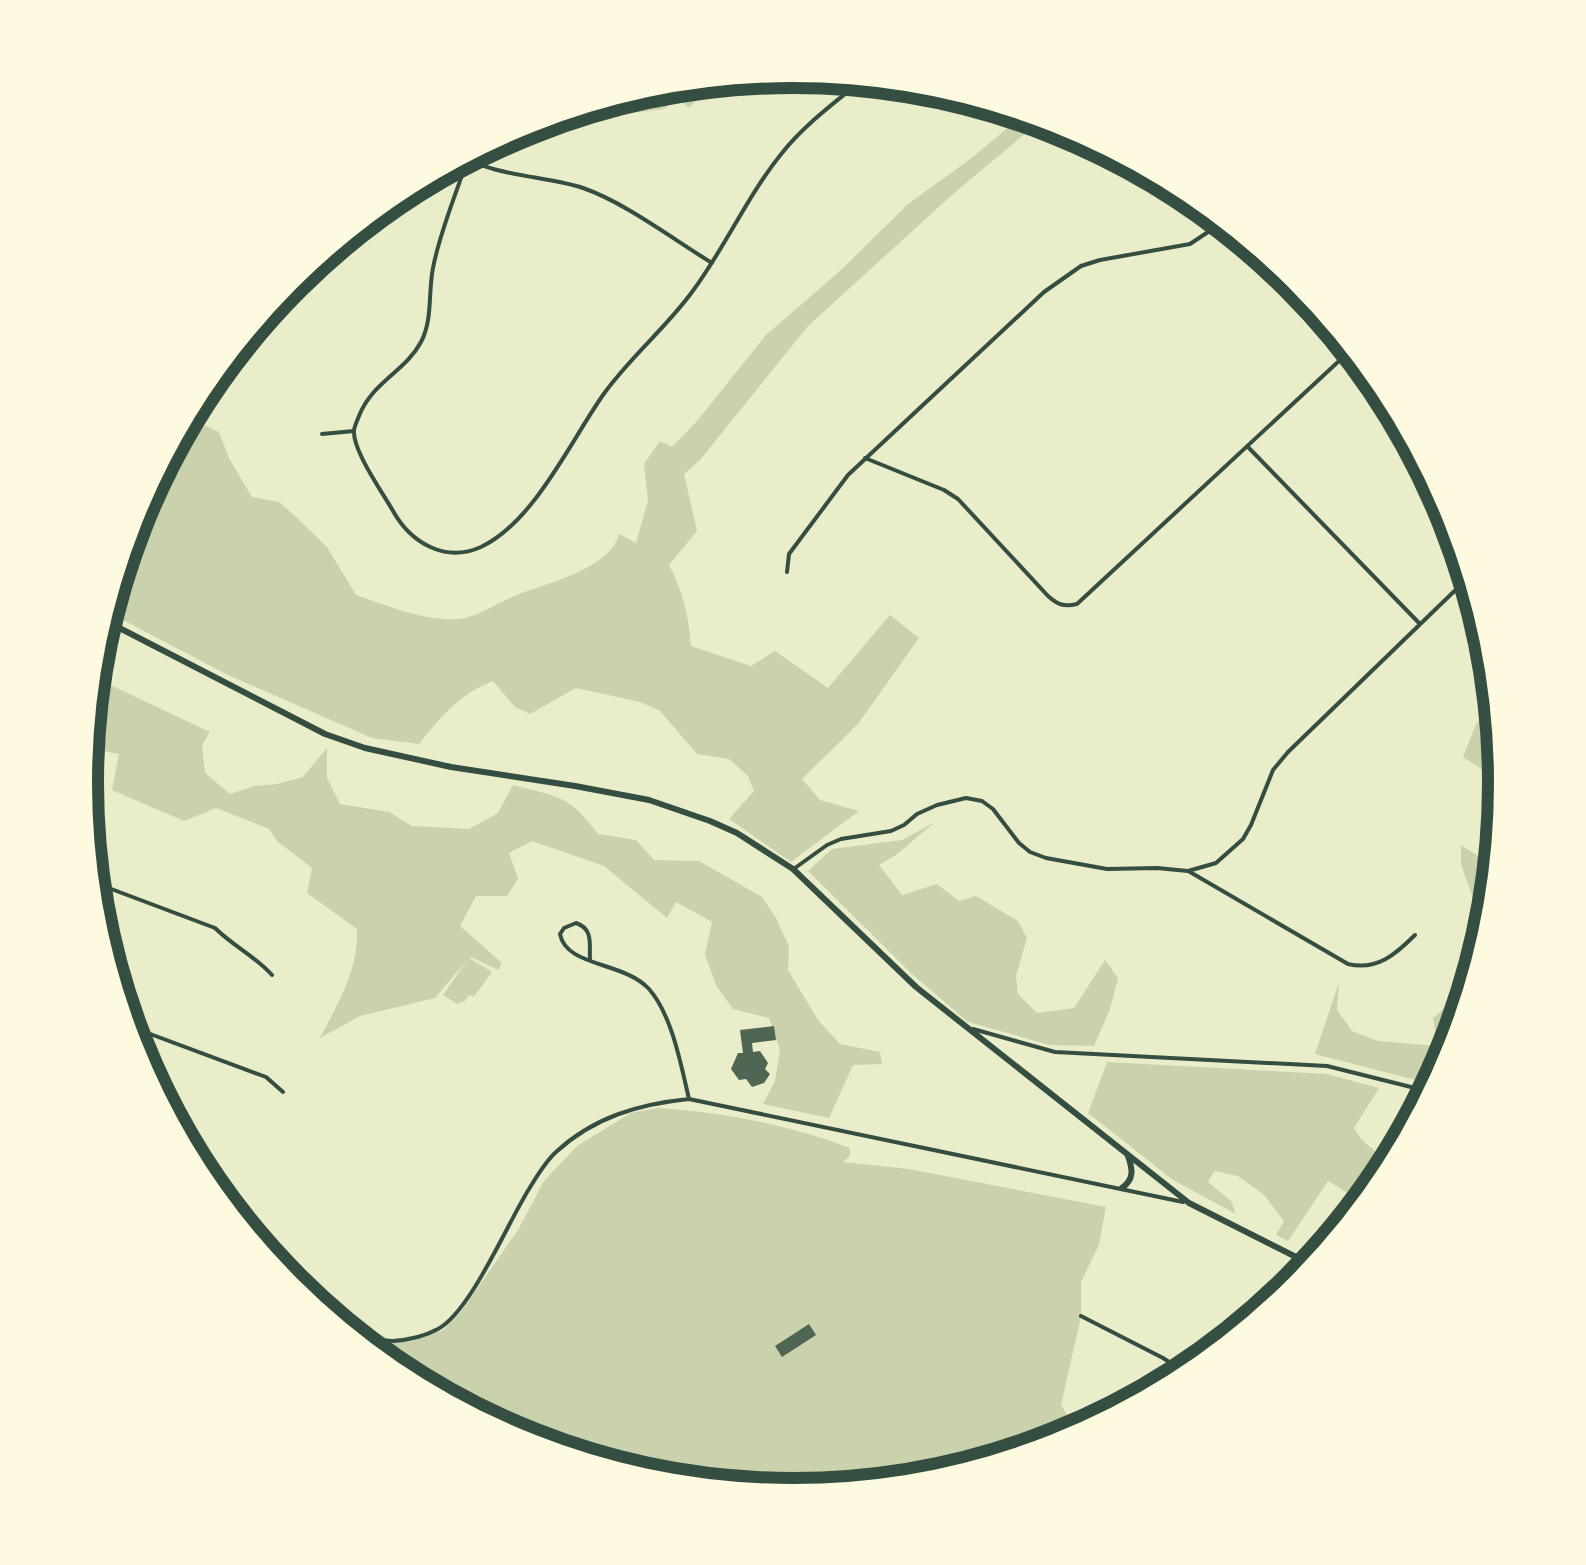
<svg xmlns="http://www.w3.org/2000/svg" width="1586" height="1565" font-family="Raleway,sans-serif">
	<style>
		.green { fill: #cad2ad }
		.building { fill: #4f6655 }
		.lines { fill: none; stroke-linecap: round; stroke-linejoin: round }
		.minor { stroke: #344e41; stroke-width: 4 }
		.primary { stroke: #344e41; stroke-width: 6 }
		.rim { fill: none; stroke: #344e41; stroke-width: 12 }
	</style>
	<rect width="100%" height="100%" fill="#e9edc9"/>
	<path class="green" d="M713 78 714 81 689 108 678 98 664 109 631 113 599 100 655 84Z
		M1031 114 1040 116 1026 133 953 194 808 326 700 460 684 474 697 531 669 565C683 591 689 618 691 646L751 666 775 651 828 688 890 615 919 638 858 724 802 779 820 800 859 811 791 862 729 819 754 791 748 776 729 759 697 754 660 711 640 702 576 688 530 714 515 707 493 681C458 695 442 716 419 744L372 738 226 674 104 610 135 509 183 419 190 413 201 424 219 432 229 458 252 497 279 502 296 517 327 547 356 595C389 606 425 622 460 619 477 617 501 601 517 595 547 583 610 569 619 534L636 543 648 500 644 464 660 441 672 447 697 421 766 335 841 270 908 204 969 160 1021 117Z
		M91 676 210 732 202 745 205 773 230 794 255 786 277 784 303 777 327 748V778L340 804 389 812 412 826 469 829 498 813 513 785C559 797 569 795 598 834L636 840 654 860 699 861 762 897 776 918 789 947 788 970 818 1020 840 1044 880 1052 882 1064 853 1065 829 1118 763 1104 775 1081 780 1050 769 1018 733 1009 717 987 705 955 712 922 676 902 667 918 604 866 532 841 509 853 518 879 507 896H476L460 926 502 963 498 970 471 957 469 958 492 972 474 997 469 995 465 1001 457 1004 443 995 467 960 435 998 360 1016 320 1038C338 1004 359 968 357 929L307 893 312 868 277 841 269 829 216 808 184 821 112 790 119 754 84 747Z
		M1498 702 1505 783V784L1463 757 1476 724Z
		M935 822 896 855 879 865 902 895 937 884 959 901 976 896 1018 921 1027 938 1016 976 1018 994 1037 1013 1074 1008 1105 960 1118 978 1110 1009 1094 1046 1050 1045 968 1022 912 974 808 871 832 849 902 840Z
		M1461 845 1497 868 1492 922 1451 1056 1435 1085 1315 1054 1339 982 1337 1010 1352 1031 1378 1041 1438 1046 1433 1018 1466 990 1469 946 1476 907 1461 864Z
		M1107 1062 1327 1074 1379 1088 1354 1128 1361 1139 1392 1166 1385 1179 1348 1224 1359 1200 1328 1181 1288 1241 1276 1235 1284 1221 1264 1195 1238 1176 1214 1171 1208 1182 1231 1201 1236 1214 1173 1180 1088 1113Z
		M658 1108C723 1112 789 1125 850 1148V1156L843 1162 909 1169 1106 1207 1099 1245 1081 1282V1316L1061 1405 1078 1434 1065 1441 931 1481 792 1495 653 1481 520 1441 397 1375 354 1340 368 1343 442 1331 460 1313 518 1230 544 1181 577 1146 631 1113Z"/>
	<path class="building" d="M774 1026 776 1040 752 1043 753 1052 760 1051 768 1063 765 1069 770 1074 764 1083 752 1087 746 1079 739 1080 731 1069 738 1053H743L740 1030Z
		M1271 1286 1287 1294 1262 1315 1258 1313Z
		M809 1324 816 1335 782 1357 775 1346Z"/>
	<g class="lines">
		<path class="minor" d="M462 155C490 176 547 176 583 188 624 202 673 239 712 263
			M467 160C456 195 440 231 433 268 428 292 433 319 421 342 405 372 372 382 359 416 357 421 355 425 354 430 352 450 383 493 393 511 411 543 445 563 481 547 534 522 570 442 603 395 629 358 665 329 692 292 725 248 747 196 782 153 806 123 837 101 866 77
			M322 434 354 431
			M1247 446 1420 624
			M865 458 944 490 958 499 1048 596C1058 605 1064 607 1077 604L1353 348
			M787 572 789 554 848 475 1044 292 1081 266 1100 260 1190 244 1226 220
			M795 868 827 845 841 839 891 831 904 825 917 814 937 805 966 798 982 801 993 809 1019 843 1030 852 1046 858 1107 869 1157 868 1188 871 1216 863 1243 839 1251 825 1273 770 1288 752 1471 575
			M1190 872 1348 964C1377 971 1396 954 1415 935
			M90 881 215 928C233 946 255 956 272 975
			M590 960C589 945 594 929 576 923L564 928 560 934C566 967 623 961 649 989 672 1015 681 1065 689 1099
			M126 1025 266 1077 283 1092
			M973 1029 1055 1052 1327 1066 1431 1092
			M1081 1316 1163 1358 1189 1375
			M341 1329C358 1334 375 1341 393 1341 408 1340 425 1336 438 1329 471 1311 507 1224 529 1189 537 1176 545 1162 556 1152 594 1117 639 1104 689 1099L1183 1202"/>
		<path class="primary" d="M102 619 325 734 365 748 451 767 575 786 649 800 710 821 737 833 793 869 916 987 1189 1203 1314 1266
			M1122 1188C1134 1179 1133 1170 1128 1156"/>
	</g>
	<path d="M0 0H1586V1565H0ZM98 783a695 695 0 1 1 1390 0a695 695 0 1 1-1390 0Z" fill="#fefae0" fill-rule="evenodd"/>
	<path class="rim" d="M98 783a695 695 0 1 1 1390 0a695 695 0 1 1-1390 0Z"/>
</svg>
